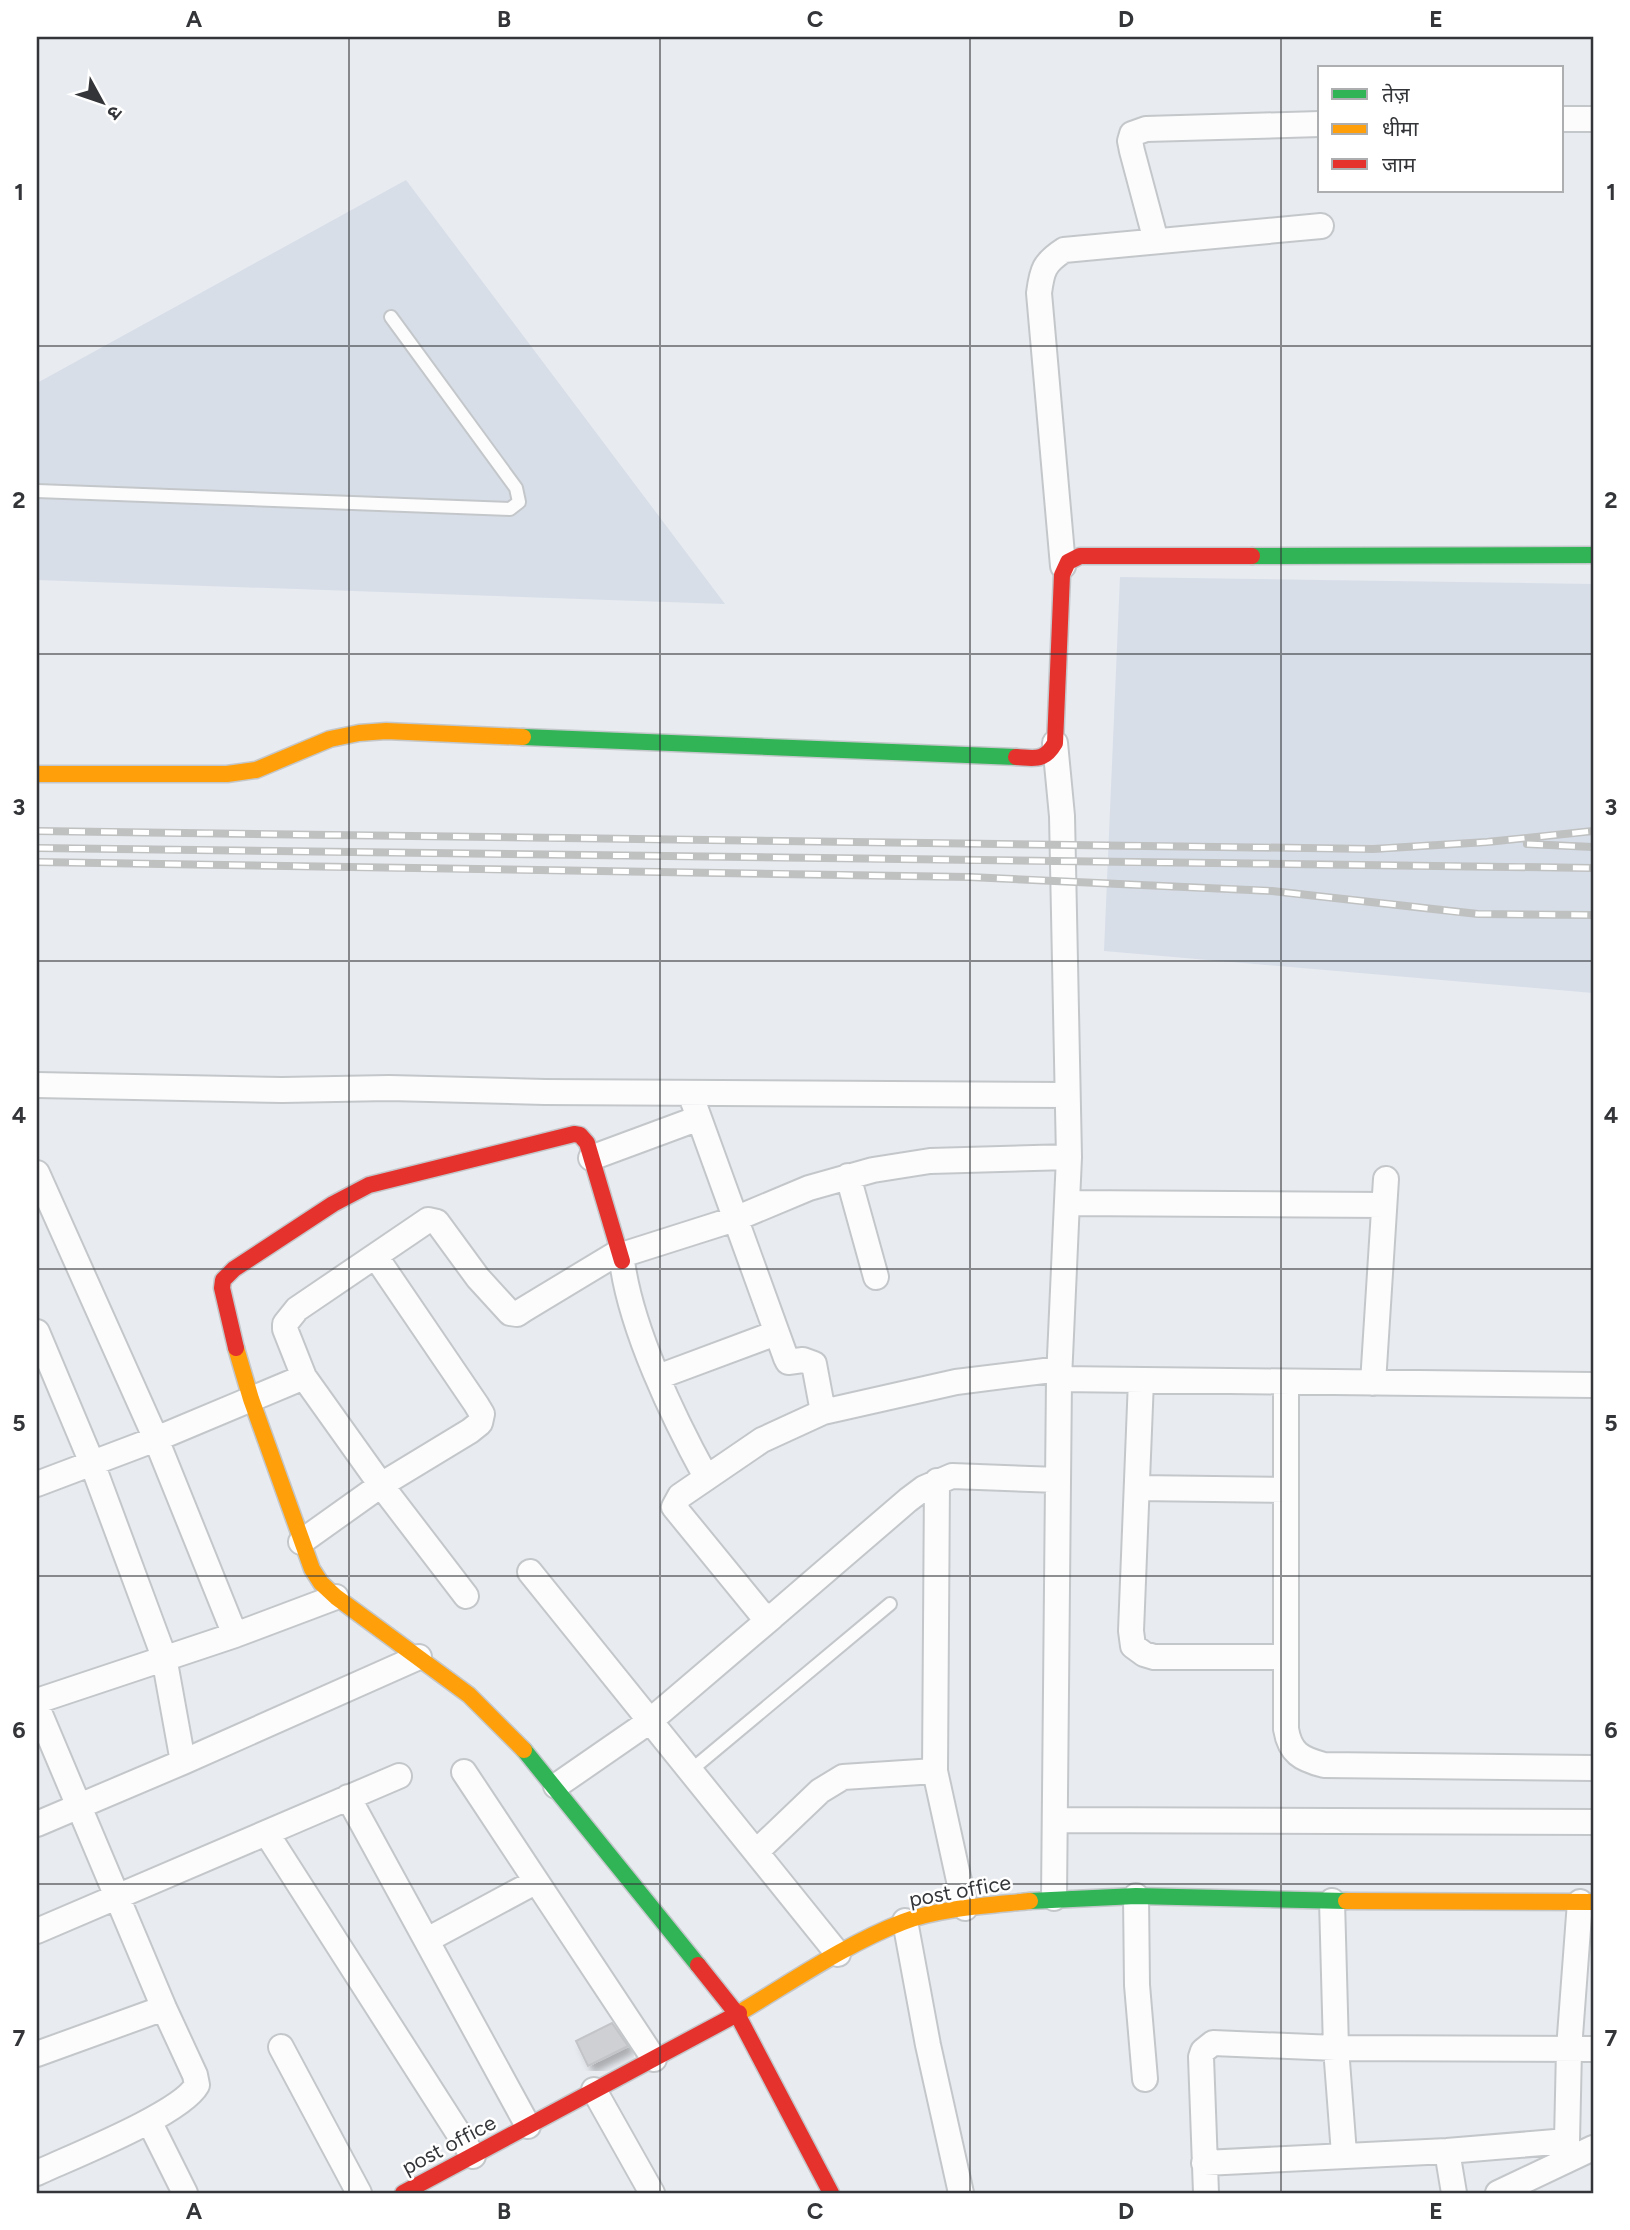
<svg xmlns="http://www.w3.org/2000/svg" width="1630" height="2230" font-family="Figtree,'Noto Sans Devanagari',sans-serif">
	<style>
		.built { fill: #d7dee8 }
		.building { fill: #ced0d3; stroke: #c2c4c7; stroke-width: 2; filter: url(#shadow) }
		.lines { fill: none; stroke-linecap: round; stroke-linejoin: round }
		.lane-casing { stroke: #c4c7ca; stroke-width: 16 }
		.street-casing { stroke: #c4c7ca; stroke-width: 28 }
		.fast-casing { stroke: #c4c7ca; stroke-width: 19 }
		.slow-casing { stroke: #c4c7ca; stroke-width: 19 }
		.jam-casing { stroke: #c4c7ca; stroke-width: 19 }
		.lane { stroke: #fcfcfd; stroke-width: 12 }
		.street { stroke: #fcfcfd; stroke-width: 24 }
		.fast { stroke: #30b455; stroke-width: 16 }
		.slow { stroke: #ff9f0a; stroke-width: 16 }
		.jam { stroke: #e5322d; stroke-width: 16 }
		.rail-casing { stroke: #bfc0c0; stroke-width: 8 }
		.rail { stroke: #fff; stroke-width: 5; stroke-dasharray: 16; stroke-linecap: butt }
		.grid { fill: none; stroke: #333538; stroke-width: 2; stroke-opacity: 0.55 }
		.labels { text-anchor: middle; stroke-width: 5; stroke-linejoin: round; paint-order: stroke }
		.street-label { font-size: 21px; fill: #333538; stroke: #fff }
		.neatline { fill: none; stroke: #333538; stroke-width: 2.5 }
		.grid-label { font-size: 23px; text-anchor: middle; font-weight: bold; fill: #333538 }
	</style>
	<defs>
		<filter id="shadow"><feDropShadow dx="6" dy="6" stdDeviation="3.5" flood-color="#0004"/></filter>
	</defs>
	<rect width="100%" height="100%" fill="#e8ebf0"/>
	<path class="built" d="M406 180 725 604 37 580V383Z
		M1120 577 1593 584V993L1104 951Z"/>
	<path class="building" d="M612 2023 628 2046 588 2066 576 2041Z"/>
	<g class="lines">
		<defs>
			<path id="lane" d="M37 491 510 509 519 502 516 488 391 317
				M690 1771 890 1604"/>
			<path id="street" d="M1562 119H1593
				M1156 241 1132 151 1130 141 1132 134 1146 129 1320 124
				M1063 566 1039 293C1042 270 1044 263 1064 250L1321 226
				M37 1085 282 1090 389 1088 545 1092 1067 1095
				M690 1093 786 1358 788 1362 803 1360 814 1364 823 1412
				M591 1158 699 1118
				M37 1173 156 1439 235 1635
				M848 1176 876 1277
				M1067 1203 1384 1205
				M37 1332 92 1463 164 1657 183 1762
				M658 1377 776 1333
				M1059 1379 1593 1385
				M1141 1380 1131 1631 1133 1646 1144 1654 1154 1657H1286
				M1286 1382V1729C1290 1753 1301 1759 1324 1765L1593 1768
				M1373 1383 1386 1179
				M706 1477C673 1417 631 1329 622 1261L628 1253 735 1219 809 1188 873 1170 930 1161 1069 1157
				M1058 1480 952 1476 924 1488 908 1500 772 1617 765 1616 759 1611 674 1507 680 1496 762 1440 823 1412 956 1382 1060 1369
				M937 1481 935 1771 965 1908
				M37 1484 156 1439 304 1377
				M1137 1488 1286 1490
				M301 1542 381 1485 470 1431 480 1423 482 1414 476 1404 376 1257
				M530 1572 838 1954
				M466 1596 381 1485 304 1377 285 1329V1324L297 1309 428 1220 437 1222 478 1278 510 1313 517 1314 523 1310 619 1252
				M37 1701 235 1635 336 1597
				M37 1707 164 2008 195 2075 197 2085C181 2114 71 2157 37 2173
				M464 1772 654 2059
				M556 1786 650 1721 772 1617
				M348 1797 528 2126
				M1055 1820 1593 1822
				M37 1824 183 1762 419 1657
				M267 1834 473 2156
				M756 1852 820 1791 843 1777 935 1771
				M1136 1896 1137 1985 1145 2079
				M1054 1898 1059 1379 1069 1157 1062 816 1055 743
				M1332 1901 1336 2048 1344 2154
				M905 1921 928 2045 961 2193
				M37 1931 399 1776
				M427 1940 535 1882
				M281 2047 359 2193
				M37 2054 164 2008
				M594 2090 652 2193
				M149 2121 185 2193
				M1447 2151 1454 2193
				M1565 2160 1567 2141 1569 2049 1580 1902
				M1204 2163 1447 2151 1567 2141
				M1206 2193 1201 2057 1203 2051 1213 2043 1336 2048 1593 2049
				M1498 2193 1593 2148"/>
			<path id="fast" d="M1252 556 1593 555
				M523 737 1016 757
				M524 1750 698 1965
				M1030 1901 1136 1896 1346 1901"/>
			<path id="slow" d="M37 774H227L256 770 330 739 359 733 386 731 523 737
				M236 1348 251 1399 312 1569 321 1583 336 1597 469 1695 524 1750
				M1346 1901 1593 1902
				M739 2013C793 1981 846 1944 903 1922 938 1908 992 1905 1030 1901"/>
			<path id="jam" d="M1016 757C1035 758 1044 762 1055 743L1062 575 1068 562 1080 556H1252
				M236 1348 222 1288 223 1280 234 1269 333 1204 369 1185 574 1134 580 1135 587 1143 622 1261
				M698 1965 737 2014 831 2193
				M403 2193 739 2013"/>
		</defs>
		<use href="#lane" class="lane-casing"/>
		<use href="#street" class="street-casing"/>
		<use href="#fast" class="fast-casing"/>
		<use href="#slow" class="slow-casing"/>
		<use href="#jam" class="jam-casing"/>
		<use href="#lane" class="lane"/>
		<use href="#street" class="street"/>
		<use href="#fast" class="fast"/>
		<use href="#slow" class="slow"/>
		<use href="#jam" class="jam"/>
		<defs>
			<path id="rail" d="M37 831 1373 849 1487 842 1593 831
				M1527 844 1593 847
				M37 848 1593 868
				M37 862 969 877 1272 891 1478 914 1593 915"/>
		</defs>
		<use href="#rail" class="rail-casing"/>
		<use href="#rail" class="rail"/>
	</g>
	<path class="grid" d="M349 37V2193M660 37V2193M970 37V2193M1281 37V2193M37 346H1593M37 654H1593M37 961H1593M37 1269H1593M37 1576H1593M37 1884H1593"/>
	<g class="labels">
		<g class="street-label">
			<text transform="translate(960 1891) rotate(-10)" y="7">post office</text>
			<text transform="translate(449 2145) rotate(-28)" y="7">post office</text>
		</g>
	</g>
	<rect width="1630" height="2230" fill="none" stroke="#ffffff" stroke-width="77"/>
	<rect x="1318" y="66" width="245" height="126" fill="#ffffff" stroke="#adaeaf" stroke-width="2"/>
	<rect x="1332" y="89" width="35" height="10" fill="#30b455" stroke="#adaeaf" stroke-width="2"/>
	<text x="1382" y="102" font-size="21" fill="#333538">तेज़</text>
	<rect x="1332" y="124" width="35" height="10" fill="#ff9f0a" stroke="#adaeaf" stroke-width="2"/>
	<text x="1382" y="136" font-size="21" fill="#333538">धीमा</text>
	<rect x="1332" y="159" width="35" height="10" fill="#e5322d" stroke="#adaeaf" stroke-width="2"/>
	<text x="1382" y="172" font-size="21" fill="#333538">जाम</text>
	<g transform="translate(102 102) rotate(130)" stroke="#ffffff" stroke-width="5" paint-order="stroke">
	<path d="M0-5L12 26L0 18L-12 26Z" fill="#333538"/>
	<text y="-10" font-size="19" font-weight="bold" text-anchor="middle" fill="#333538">उ</text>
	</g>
	<rect x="38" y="38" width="1554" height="2154" class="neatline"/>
	<g class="grid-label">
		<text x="194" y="27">A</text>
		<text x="504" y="27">B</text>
		<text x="815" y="27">C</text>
		<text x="1126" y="27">D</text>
		<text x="1436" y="27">E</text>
		<text x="19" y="200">1</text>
		<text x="1611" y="200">1</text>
		<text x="19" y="508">2</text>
		<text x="1611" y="508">2</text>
		<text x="19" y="815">3</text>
		<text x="1611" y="815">3</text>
		<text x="19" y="1123">4</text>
		<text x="1611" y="1123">4</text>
		<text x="19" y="1431">5</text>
		<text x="1611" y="1431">5</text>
		<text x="19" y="1738">6</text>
		<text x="1611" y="1738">6</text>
		<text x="19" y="2046">7</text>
		<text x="1611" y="2046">7</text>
		<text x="194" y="2219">A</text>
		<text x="504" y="2219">B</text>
		<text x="815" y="2219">C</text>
		<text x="1126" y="2219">D</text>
		<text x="1436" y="2219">E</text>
	</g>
</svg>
